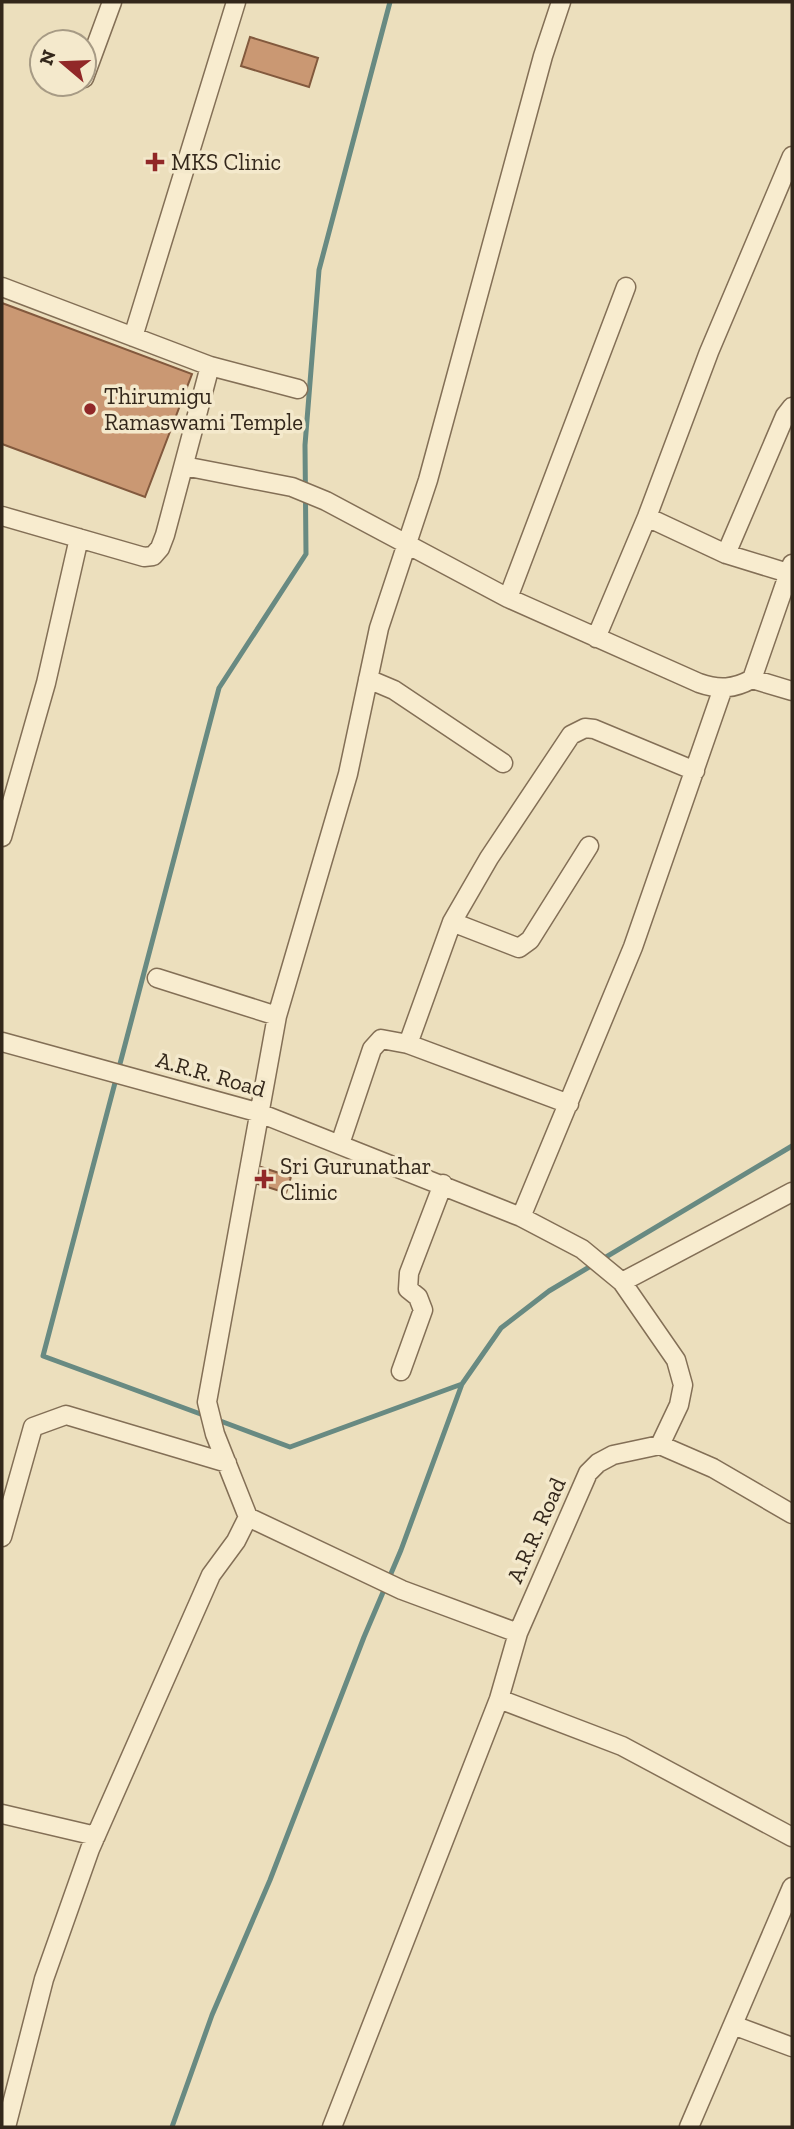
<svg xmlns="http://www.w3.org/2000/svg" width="794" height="2129" font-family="'Zilla Slab',serif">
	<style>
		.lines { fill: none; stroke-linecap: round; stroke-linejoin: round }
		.stream { stroke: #688a82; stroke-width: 5 }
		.building { fill: #ca9873; stroke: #82593d; stroke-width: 2 }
		.street-casing { stroke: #836f56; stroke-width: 21 }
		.street { stroke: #f8eccf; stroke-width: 18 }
		.poi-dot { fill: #912828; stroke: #f4e9cc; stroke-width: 2.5 }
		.labels { text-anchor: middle; stroke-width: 7; stroke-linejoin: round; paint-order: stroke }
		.poi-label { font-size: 23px; fill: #33271b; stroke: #f4e9cc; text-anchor: start }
		.street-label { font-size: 23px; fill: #33271b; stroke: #f4e9cc }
	</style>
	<rect width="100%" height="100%" fill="#ecdfbd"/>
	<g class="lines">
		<path class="stream" d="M206 1416 43 1356 219 688 306 554 305 445 319 270 390 2
			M215 1419 290 1447 462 1384
			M172 2127 212 2015 270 1880 364 1637 401 1550 462 1384 501 1328 549 1291 792 1146"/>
	</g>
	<path class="building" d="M250 37 318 58 309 87 241 66Z
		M2 303 192 374 145 497 2 444Z
		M261 1167 291 1177 286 1193 258 1184Z"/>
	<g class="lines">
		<defs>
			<path id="street" d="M84 78 112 2
				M2 287 210 366 165 535 160 548 153 556 144 557 2 516
				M133 337 236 2
				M210 366 298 389
				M184 466 292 487 326 501 508 598 699 683C719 690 734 689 752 679L792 691
				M647 517 726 554 788 573
				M726 554 785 416 792 407
				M508 598 626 287
				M596 638 647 517 709 352 792 156
				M368 679 394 690 503 763
				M752 679 792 564
				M2 837 46 683 79 538
				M452 922 519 948 530 940 589 846
				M157 978 277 1016
				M2 1042 257 1112 521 1217 582 1249 622 1282 676 1360 683 1385 679 1405 660 1445 613 1455 598 1463 588 1473 518 1633 499 1699 332 2127
				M408 1044 452 922 489 858 571 735 585 728 594 729 695 771
				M340 1144 372 1049 381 1039 408 1044 569 1104
				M521 1217 633 947 723 688
				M622 1282 792 1192
				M401 1371 423 1310 418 1297 408 1289 409 1273 443 1184
				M660 1445 713 1468 792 1514
				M248 1517 402 1590 518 1633
				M2 1537 33 1427 66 1415 227 1463
				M499 1699 622 1746 792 1837
				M2 1814 96 1836
				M733 2025 792 2047
				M6 2127 44 1979 90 1849 211 1575 236 1541 248 1517 215 1434 207 1402 277 1016 348 774 379 628 428 480 543 56 561 2
				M689 2127 792 1887"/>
		</defs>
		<use href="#street" class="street-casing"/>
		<use href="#street" class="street"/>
	</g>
	<g class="poi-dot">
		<path d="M151.5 151.5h7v7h7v7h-7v7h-7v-7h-7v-7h7z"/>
		<circle cx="90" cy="409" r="7"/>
		<path d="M260.5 1168.5h7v7h7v7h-7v7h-7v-7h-7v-7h7z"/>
	</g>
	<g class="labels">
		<g class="poi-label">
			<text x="171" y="170">MKS Clinic</text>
			<text x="104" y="404">Thirumigu<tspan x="104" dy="26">Ramaswami Temple</tspan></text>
			<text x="280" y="1174">Sri Gurunathar<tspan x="280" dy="26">Clinic</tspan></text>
		</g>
		<g class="street-label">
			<text transform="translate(211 1074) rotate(16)" y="8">A.R.R. Road</text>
			<text transform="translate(536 1530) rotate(-66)" y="8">A.R.R. Road</text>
		</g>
	</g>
	<rect width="794" height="2129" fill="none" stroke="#33271b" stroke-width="7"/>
	<g transform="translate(63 63) rotate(289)"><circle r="33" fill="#f4e9cc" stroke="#a79b85" stroke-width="2"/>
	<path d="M0-5L12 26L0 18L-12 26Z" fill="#912828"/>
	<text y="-10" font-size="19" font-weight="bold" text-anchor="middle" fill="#33271b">N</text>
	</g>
</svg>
